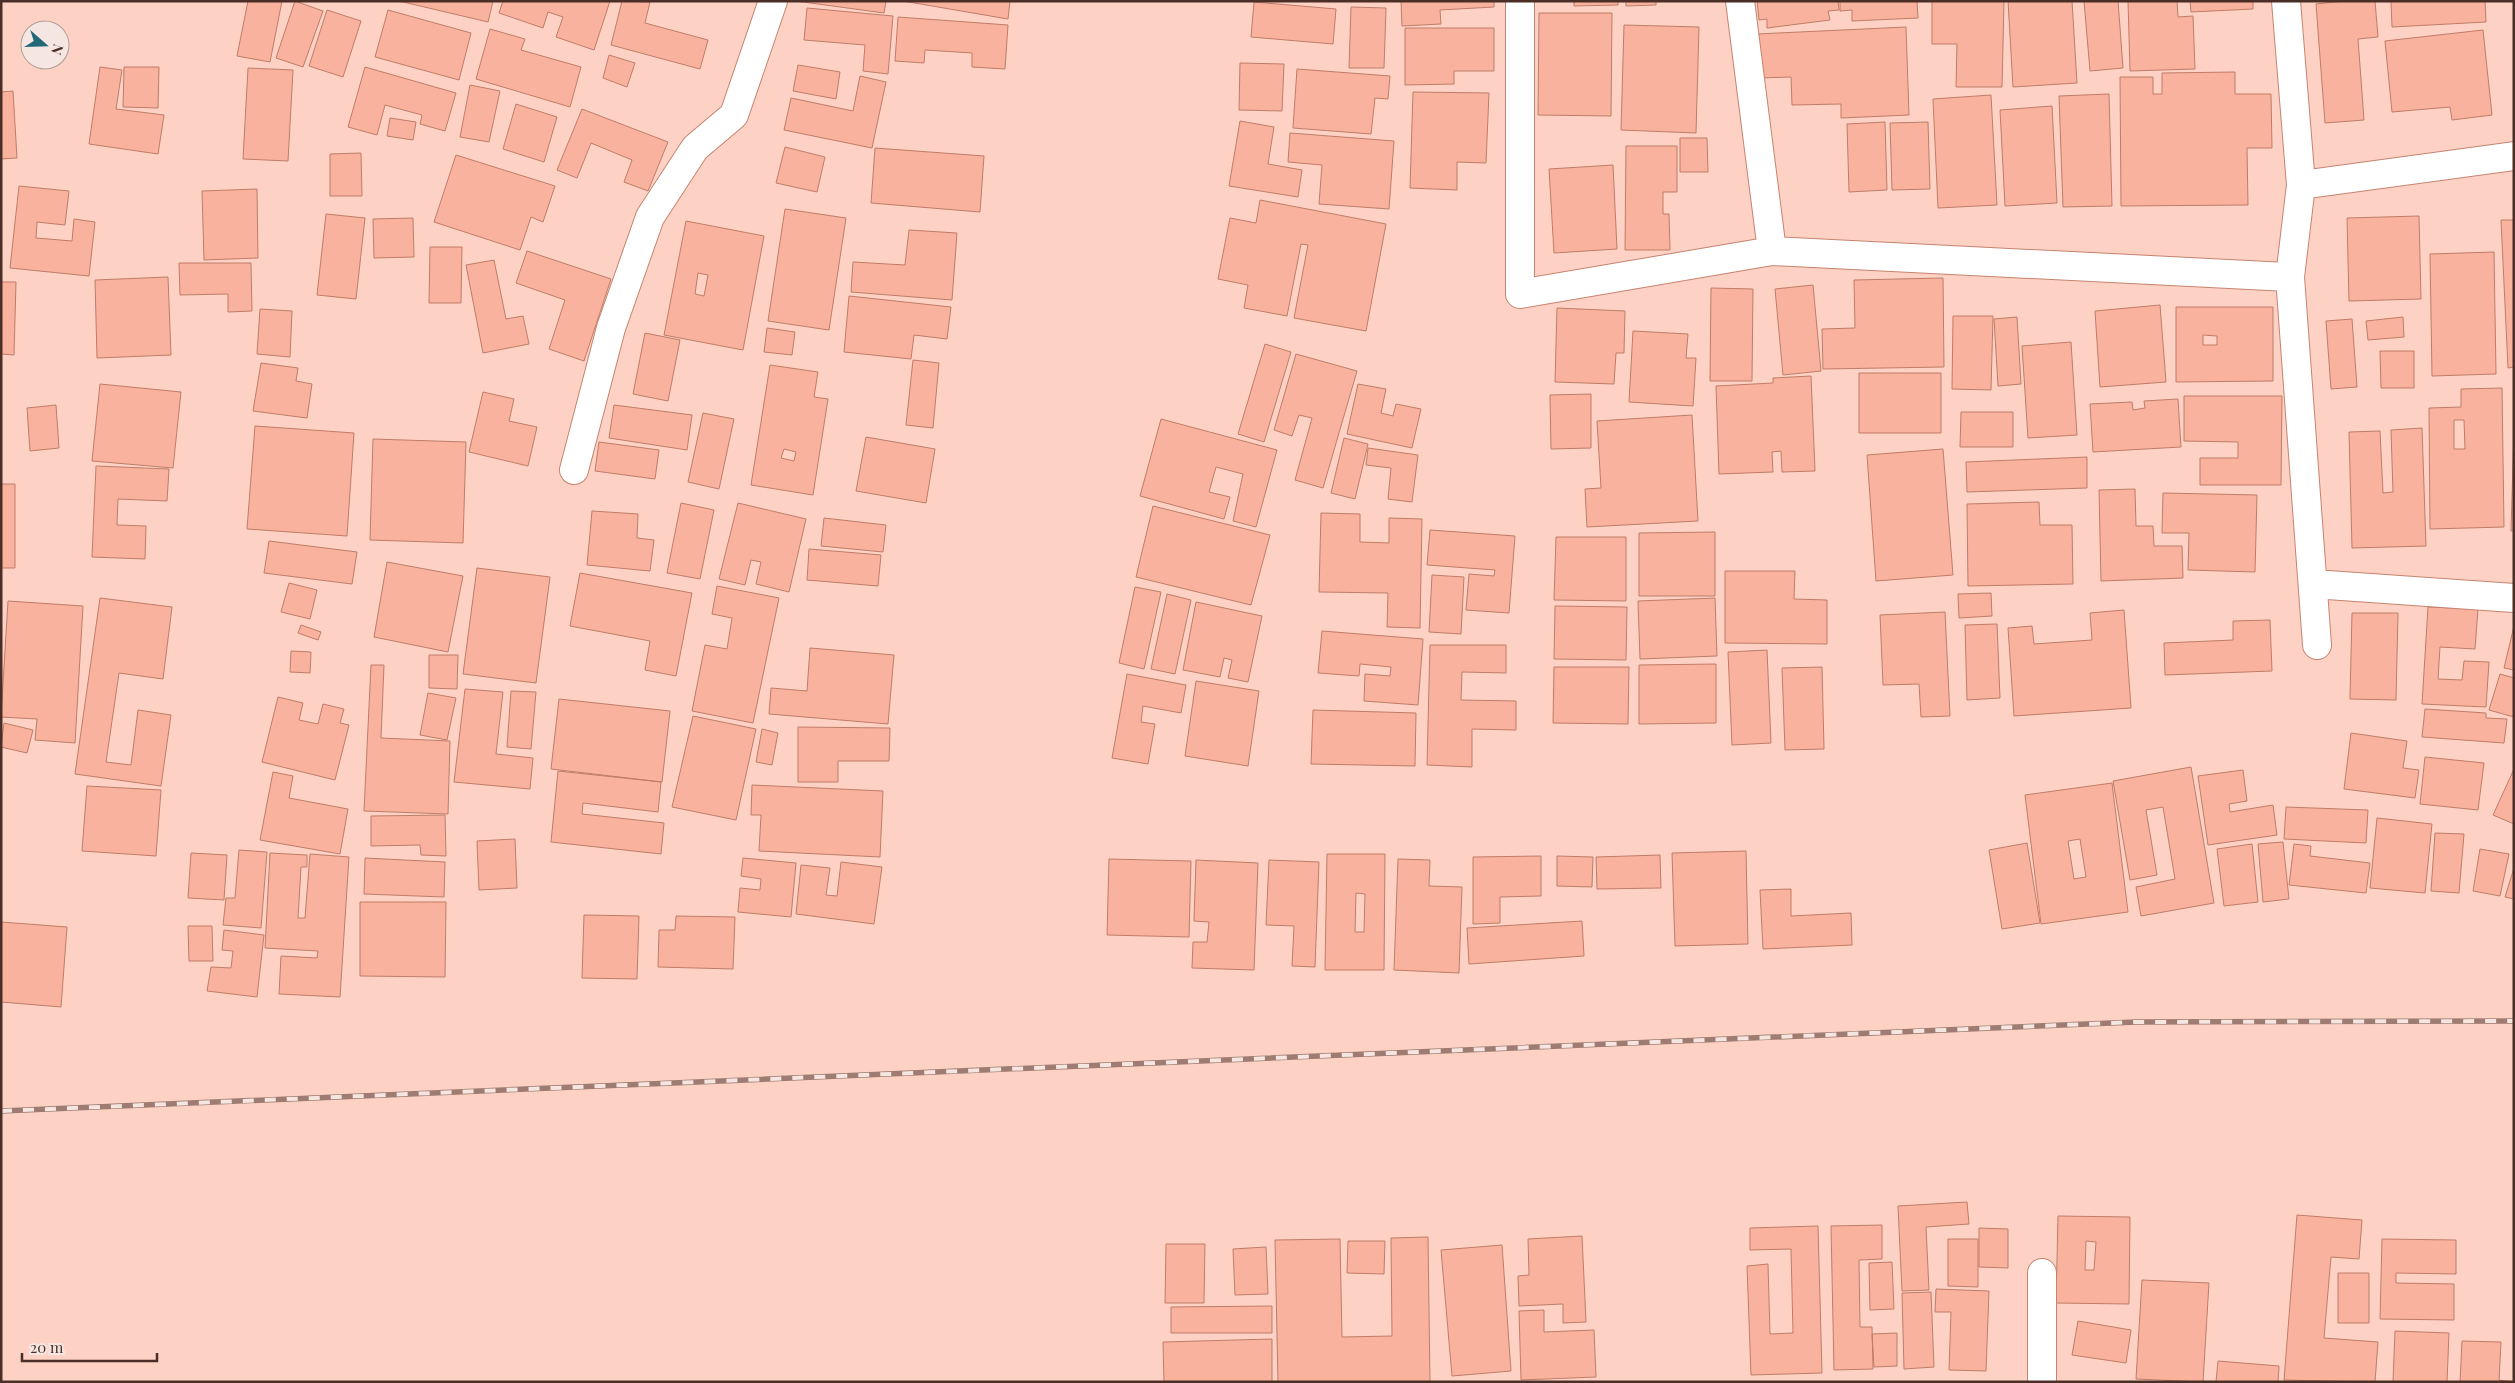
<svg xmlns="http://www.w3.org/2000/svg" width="2515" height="1383" font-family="'Playfair Display',serif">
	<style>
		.building { fill: #f9b29d; stroke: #bf7d69; fill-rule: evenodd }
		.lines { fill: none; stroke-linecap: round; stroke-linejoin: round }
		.minor-casing { stroke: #c6836f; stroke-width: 30 }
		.minor { stroke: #fff; stroke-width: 28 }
		.rail-casing { stroke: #9f7c71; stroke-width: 5.5 }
		.rail { stroke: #f5e6e2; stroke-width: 4; stroke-dasharray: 11; stroke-linecap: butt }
	</style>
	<rect width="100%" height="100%" fill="#fdd2c4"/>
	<path class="building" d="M248 1H282L270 62 237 56Z
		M295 1 323 11 303 67 276 58Z
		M399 1H493L488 22Z
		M503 1H610L594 50 556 37 563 17 548 12 543 28 499 13Z
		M622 1 650 2 645 23 708 40 700 69 611 45Z
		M796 1H886L884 13Z
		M903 1H1010L1008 19Z
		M1401 1H1494V7L1440 10 1441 24 1402 26Z
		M1574 1H1618V5L1574 6Z
		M1626 1H1656V5L1626 6Z
		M1757 1H1838L1839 10 1828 11 1830 20 1767 28V19L1759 20Z
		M1840 1H1917L1918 18 1852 21V10L1840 11Z
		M1932 1H2004L2002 87H1956L1957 44H1932Z
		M2008 1H2072L2077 83 2013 87Z
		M2084 1H2118L2123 68 2090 71Z
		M2128 1H2177L2178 17 2193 16 2195 69 2130 71Z
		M2190 1H2253V9L2191 12Z
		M2344 1H2375L2378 37 2358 39 2364 120 2325 123 2316 4Z
		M2391 1H2485L2486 22 2392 27Z
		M1254 2 1336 9 1333 44 1251 37Z
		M1351 7 1386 8 1384 68H1349Z
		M807 8 893 16 888 74 863 71 865 45 804 40Z
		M327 10 361 21 343 77 309 66Z
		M388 10 471 33 459 80 375 57Z
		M1539 13H1612L1611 116 1538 115Z
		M898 17 1008 25 1005 69 972 67V53L925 50 924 63 895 61Z
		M1624 25 1699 27 1696 133 1621 130Z
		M1906 27 1909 115 1841 118V104L1792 105 1791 77 1759 78 1757 34Z
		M1405 28H1494V71H1454V84L1405 85Z
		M490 29 525 39 521 50 581 67 570 107 476 79Z
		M2483 30 2492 115 2452 120 2450 107 2392 112 2385 41Z
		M609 55 635 63 627 87 603 78Z
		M1240 63 1284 64 1282 111 1239 110Z
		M798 65 840 72 836 99 793 91Z
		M100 67 122 70 116 109 164 115 158 154 89 144Z
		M124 67H159L158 108 123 107Z
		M365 67 456 93 445 131 420 124 422 115 385 105 377 135 348 127Z
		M248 68 293 70 288 161 243 159Z
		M1297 69 1390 76 1388 99 1375 98 1371 134 1293 128Z
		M2235 72V94H2271L2272 148H2247L2248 205 2121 206 2120 77H2153V94H2162V73Z
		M860 76 886 82 872 148 784 130 791 98 853 111Z
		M470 85 500 91 489 142 460 137Z
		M13 91 17 158 1 159V92Z
		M1413 92 1489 93 1486 163 1457 162V190L1410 188Z
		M2109 94 2112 206 2063 207 2059 96Z
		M1991 95 1997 205 1938 208 1933 99Z
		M516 104 557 117 544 162 503 149Z
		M2052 106 2057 203 2005 206 2000 110Z
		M582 109 668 142 648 191 624 182 632 160 591 143 577 178 557 170Z
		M390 118 416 122 413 140 387 136Z
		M1240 121 1274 127 1268 164 1302 170 1298 197 1229 186Z
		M1885 122 1887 190 1849 192 1847 124Z
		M1928 122 1930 189 1892 190 1890 123Z
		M1290 133 1394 141 1389 209 1319 204 1322 165 1288 162Z
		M1680 138H1707L1708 172H1680Z
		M1626 146H1677V192H1663V214H1669L1670 250H1625Z
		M785 147 825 157 817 192 776 183Z
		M875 148 984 156 980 212 871 203Z
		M361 153 362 196H330V154Z
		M456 155 555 186 543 222 531 217 520 250 434 222Z
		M1613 165 1617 249 1554 253 1549 169Z
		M19 186 69 191 65 225 37 222 36 238 72 241 74 219 95 222 89 276 10 268Z
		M257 189 258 258 204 260 202 191Z
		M1260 200 1386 224 1366 331 1294 318 1308 245 1301 244 1287 316 1244 308 1248 285 1218 279 1230 218 1256 223Z
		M785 209 846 218 829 330 768 321Z
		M326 214 365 218 356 299 317 295Z
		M2419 216 2421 299 2349 301 2347 218Z
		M413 218 414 257 374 258 373 219Z
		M2501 220H2514V367L2508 368Z
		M686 221 764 236 743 350 664 335ZM698 273 708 275 704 296 695 294Z
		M909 230 957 233 952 300 851 292 853 262 905 265Z
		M430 247H462L461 303H429Z
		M527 251 611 279 584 361 549 349 565 300 516 283Z
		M2494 252 2496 374 2432 376 2430 254Z
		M494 260 506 319 523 316 529 344 483 353 466 265Z
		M179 263H251L252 311 228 312V294L180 295Z
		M168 277 171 355 97 358 95 280Z
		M1943 278 1944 367 1823 369 1822 329 1855 328 1854 280Z
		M1 282H16L14 355 1 354Z
		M1813 285 1821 371 1783 375 1775 289Z
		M1711 288 1753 289 1752 381H1710Z
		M849 296 951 307 947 339 914 335 911 359 844 352Z
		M2160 305 2166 382 2100 387 2095 311Z
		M2176 307H2273V381L2176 382ZM2203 335 2217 336V345H2203Z
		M1557 308 1625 311 1624 353H1616L1614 384 1555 382Z
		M260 309 292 311 290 357 257 354Z
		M1953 316H1993L1991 390 1952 389Z
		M2017 317 2021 384 1998 386 1994 319Z
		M2403 317 2404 337 2368 340 2366 321Z
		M2352 319 2357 387 2331 389 2326 321Z
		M767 328 795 332 792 355 764 352Z
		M1633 331 1688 334 1686 358H1696L1693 406 1629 402Z
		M645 333 680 340 668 401 633 394Z
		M2071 342 2077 435 2028 438 2022 346Z
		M1265 344 1291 352 1264 442 1238 434Z
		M2380 351H2414V388H2381Z
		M1296 354 1357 371 1323 488 1295 480 1312 418 1299 415 1292 436 1274 430Z
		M913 360 939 363 933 428 906 425Z
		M261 363 298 368 296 381 312 384 307 418 253 411Z
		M770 365 818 372 814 397 828 399 813 495 751 485ZM784 449 796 452 794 461 781 458Z
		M1859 373H1941V433H1859Z
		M1811 376 1815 471 1782 472 1781 451 1772 452 1773 472 1719 474 1716 386 1773 383V378Z
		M100 384 181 392 173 468 92 461Z
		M1358 384 1386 389 1381 413 1393 416 1396 404 1421 409 1412 448 1347 434Z
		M2502 388 2504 527 2430 529 2429 408 2461 407V389ZM2454 420H2464L2465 449H2454Z
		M483 392 514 399 509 421 537 427 528 466 469 452Z
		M1591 394V448L1551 449 1550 395Z
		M2184 396H2282L2281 485H2200V458H2238V442L2184 441Z
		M2178 399 2181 447 2093 452 2090 404 2132 402 2133 410 2145 408 2144 401Z
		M56 405 59 448 30 451 27 408Z
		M614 405 692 415 687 450 609 438Z
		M1961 412H2013V447H1960Z
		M703 413 734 419 719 489 688 482Z
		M1692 415 1698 521 1587 527 1585 489 1601 488 1597 421Z
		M1161 419 1277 450 1256 527 1233 521 1243 474 1216 467 1209 492 1230 497 1224 519 1140 496Z
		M255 426 354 433 347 536 247 529Z
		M2514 427V531H2511Z
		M2422 428 2426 546 2352 548 2349 432 2380 431 2383 493 2393 492 2391 430Z
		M866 437 935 449 926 503 856 491Z
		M1344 438 1368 444 1355 499 1331 493Z
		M373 439 466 442 463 543 370 540Z
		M599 442 659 450 655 479 595 471Z
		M1368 448 1418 455 1412 502 1388 499 1391 468 1366 465Z
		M1943 449 1953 575 1876 581 1867 455Z
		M2087 457V488L1967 492 1966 462Z
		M96 466 169 469 167 501 118 499 117 525 146 526 145 559 92 557Z
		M1 484H15V568H1Z
		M2135 489 2136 526H2153L2154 546H2182L2183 578 2101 581 2099 490Z
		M2163 493 2257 495 2255 572 2188 570 2189 533H2162Z
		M2039 502 2040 525H2072L2073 584 1968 586 1967 504Z
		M681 503 714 510 700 579 667 573Z
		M738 503 806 519 789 592 756 584 761 562 751 560 745 585 719 579Z
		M1153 506 1270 535 1251 605 1136 577Z
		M592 511 638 514 637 538 654 540 650 571 587 565Z
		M1321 513 1360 514V542L1389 543V518L1422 519 1420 628 1387 627 1388 593 1319 592Z
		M824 518 886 525 883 552 821 546Z
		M1430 530 1515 536 1509 613 1466 610 1469 574 1494 576 1495 570 1427 565Z
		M1715 532V596H1639V533Z
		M1556 537H1626V601L1554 600Z
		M269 541 357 552 352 584 264 573Z
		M809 549 881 555 878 586 807 580Z
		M387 562 463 576 448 652 374 637Z
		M477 568 550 577 536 683 463 674Z
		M1725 571H1795L1794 599 1827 600V644L1725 643Z
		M580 573 692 593 676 676 645 670 650 641 570 626Z
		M1432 575 1464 577 1461 634 1429 632Z
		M289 583 317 590 310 619 281 612Z
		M717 586 779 598 753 723 692 711 705 645 727 649 732 618 712 614Z
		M1135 587 1161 592 1144 669 1119 663Z
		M1991 593 1992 616 1959 618 1958 594Z
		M1167 594 1191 600 1175 674 1151 669Z
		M100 598 172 607 163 679 119 673 106 762 131 765 138 710 171 715 161 786 75 774Z
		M1715 598 1717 656 1640 659 1638 601Z
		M8 601 83 606 75 743 35 740 37 719 1 717Z
		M1196 602 1262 616 1248 682 1228 678 1232 660 1224 658 1220 677 1183 670Z
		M1555 606 1627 607 1626 660 1554 659Z
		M2428 607 2478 609 2475 649 2440 647 2438 679 2462 680 2464 661 2489 662 2486 707 2422 704Z
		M2124 610 2131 708 2014 716 2008 628 2032 626 2034 644 2092 640 2090 613Z
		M1945 612 1950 716 1921 717 1919 684 1883 685 1880 615Z
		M2352 613H2398L2396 700 2350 699Z
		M2270 620 2272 671 2165 675 2164 643 2233 640V621Z
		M1997 624 2000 698 1967 700 1965 625Z
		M301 625 321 632 318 640 298 633Z
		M2514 626V670L2504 668Z
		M1322 631 1423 639 1418 705 1364 701 1365 674 1390 676 1391 667 1360 664 1359 676 1318 673Z
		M1430 645H1506V673L1462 672 1461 700 1516 701V730L1472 729V767L1427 765Z
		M810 648 894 655 888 724 769 714 771 688 807 691Z
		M1767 650 1771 743 1732 745 1728 652Z
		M291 651 311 652 310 673 290 672Z
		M429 655H458L457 689 429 688Z
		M1716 664V723L1639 724V665Z
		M371 665H384L381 738 450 741 448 814 364 811Z
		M1554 667H1629L1628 724 1553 723Z
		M1822 667 1824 749 1785 750 1782 668Z
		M1127 674 1186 685 1181 713 1143 706 1141 722 1155 724 1148 764 1112 758Z
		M2500 674 2514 678V717L2489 710Z
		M1196 681 1259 691 1248 766 1185 756Z
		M465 689 503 692 496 754 533 758 530 789 454 782Z
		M511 691 536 692 531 749 507 747Z
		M428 693 456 698 447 740 420 735Z
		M278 697 303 703 299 720 318 724 323 704 344 709 340 723 349 725 335 780 262 762Z
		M559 699 670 711 662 782 551 769Z
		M2425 709 2486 713V718L2507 719 2504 743 2422 737Z
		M1313 710 1416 713 1415 766 1311 764Z
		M693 716 756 729 736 820 672 807Z
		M4 723 33 730 27 753 1 747Z
		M798 727 890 728 889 761H838V782H798Z
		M762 729 778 733 772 765 756 762Z
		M2351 733 2407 741 2403 768 2419 770 2415 798 2344 789Z
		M2425 757 2484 763 2478 810 2420 804Z
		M2191 767 2214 903 2141 916 2136 887 2175 879 2163 807 2146 810 2157 875 2130 880 2113 781Z
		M2514 769V824L2493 815Z
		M2243 770 2247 801 2229 804 2230 812 2273 805 2277 835 2208 845 2198 776Z
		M558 771 661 782 658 812 583 803 582 814 664 823 661 854 551 842Z
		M273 772 293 776 289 798 348 809 340 854 260 840Z
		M2112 783 2128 912 2041 924 2025 795ZM2080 839 2086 877 2074 879 2068 841Z
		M752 785 883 791 880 857 759 851 761 815H751Z
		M87 786 161 790 156 856 82 851Z
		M2286 807 2368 810 2366 843 2284 839Z
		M445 815 446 856 421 855 420 845 371 846V816Z
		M2377 818 2432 824 2425 893 2370 888Z
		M2435 833 2464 834 2459 893 2431 891Z
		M515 839 517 888 479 890 477 841Z
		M2283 842 2289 899 2263 902 2258 844Z
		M2027 843 2040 923 2002 929 1989 850Z
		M2252 844 2258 902 2224 906 2217 849Z
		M2294 844 2311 846 2310 856 2370 863 2366 893 2289 885Z
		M2480 849 2509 854 2500 896 2473 891Z
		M239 850 267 852 261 928 223 925 226 898H235Z
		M1746 851 1748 944 1675 946 1672 853Z
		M191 853 227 855 224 900 188 898Z
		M270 853 307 855V867H301L298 918H305L310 854 349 857 340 997 279 994 281 956 317 958 318 951 265 948Z
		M1327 854H1385L1384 970H1325ZM1356 893 1365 894 1364 932H1355Z
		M1660 855 1661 888 1597 889 1596 857Z
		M1541 856V896L1500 897V923L1473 924V857Z
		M1557 856 1593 857 1592 887 1557 886Z
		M365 858 445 862 444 897 364 894Z
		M743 858 796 863 791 917 738 912 740 888 760 890 761 879 741 876Z
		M1109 859 1191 861 1189 937 1107 935Z
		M1398 859 1430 860 1429 886 1462 887 1459 973 1394 970Z
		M1196 860 1258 863 1254 970 1192 968 1193 942H1207L1209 922 1194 921Z
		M1269 860 1319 862 1315 967 1292 966 1294 926 1266 925Z
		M841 862 882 867 874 924 796 914 801 865 830 868 826 895 837 896Z
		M2514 868V899L2505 897Z
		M1791 889V916L1851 913 1852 945 1763 949 1760 890Z
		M360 902H446L445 977 360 976Z
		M584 915 639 916 637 979 582 978Z
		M676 916 735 917 733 969 658 967 659 930H675Z
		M1582 921 1584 956 1469 964 1467 928Z
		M1 922 67 927 61 1007 1 1002Z
		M188 926H212L213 961H189Z
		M224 930 264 935 257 997 207 991 211 967 231 968 233 951 222 950Z
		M1967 1202 1969 1224 1926 1227 1929 1290 1902 1291 1898 1206Z
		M2297 1215 2362 1220 2359 1259 2331 1257 2324 1338 2378 1342 2375 1382 2284 1380Z
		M2058 1216 2130 1217 2129 1304 2056 1303ZM2086 1241 2096 1242 2094 1270H2085Z
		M1882 1225V1259L1859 1260 1860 1327H1872L1873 1369 1834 1370 1831 1226Z
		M1818 1226 1822 1373 1751 1375 1747 1266 1768 1264 1770 1334 1793 1333 1791 1249 1750 1250V1228Z
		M1979 1228 2008 1229V1268L1979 1267Z
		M1582 1236 1586 1322 1563 1323V1304L1519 1306 1518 1276 1529 1275 1528 1239Z
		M1428 1237 1430 1382H1278L1275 1240 1340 1239 1342 1337 1392 1336 1391 1238Z
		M1948 1239H1978V1287L1948 1286Z
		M2382 1239 2456 1240V1274L2396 1273V1283L2454 1284V1320L2380 1319Z
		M1348 1241H1385L1384 1274 1347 1273Z
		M1166 1244H1205L1204 1303H1165Z
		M1502 1245 1511 1371 1452 1376 1441 1250Z
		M1266 1247 1268 1294 1235 1295 1233 1249Z
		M1892 1262 1894 1309 1870 1310 1869 1263Z
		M2338 1273H2369V1323H2338Z
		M2142 1280 2209 1283 2203 1382 2136 1379Z
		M1936 1289 1989 1291 1986 1371 1949 1370 1951 1312H1935Z
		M1931 1292 1934 1367 1904 1369 1902 1293Z
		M1272 1306V1333H1171V1307Z
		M1544 1310V1332L1594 1330 1596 1377 1521 1380 1519 1311Z
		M2078 1321 2131 1330 2126 1363 2072 1355Z
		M2395 1331 2449 1333 2447 1382H2393Z
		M1897 1333V1366L1874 1367 1872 1334Z
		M1272 1339V1382H1164L1163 1342Z
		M2462 1341 2501 1342 2499 1380 2514 1382H2460Z
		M2218 1361 2279 1366 2278 1382H2216Z"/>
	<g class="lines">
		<defs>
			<path id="minor" d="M1520 1V294L1772 251 2290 277
				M1740 1 1772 251
				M2286 1 2301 185 2290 277 2317 645
				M2301 185 2514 156
				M574 470 611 328 650 217 695 148 734 115 773 1
				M2313 584 2514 598
				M2042 1273V1382"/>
		</defs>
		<use href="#minor" class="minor-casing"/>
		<use href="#minor" class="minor"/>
		<defs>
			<path id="rail" d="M1 1111 2136 1022 2514 1021"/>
		</defs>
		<use href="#rail" class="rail-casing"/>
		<use href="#rail" class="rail"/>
	</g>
	<rect width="2515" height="1383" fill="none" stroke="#4b2f26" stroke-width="5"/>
	<g transform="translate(45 45) rotate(110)"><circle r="24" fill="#f5e6e2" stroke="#b19d97"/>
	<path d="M0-4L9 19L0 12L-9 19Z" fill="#236879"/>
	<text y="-8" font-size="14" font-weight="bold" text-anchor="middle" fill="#4b2f26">N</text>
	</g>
	<path d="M22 1353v8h135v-8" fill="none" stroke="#4b2f26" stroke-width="2.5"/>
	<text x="30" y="1353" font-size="15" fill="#4b2f26" stroke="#f5e6e2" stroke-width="4" paint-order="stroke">20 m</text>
</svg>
